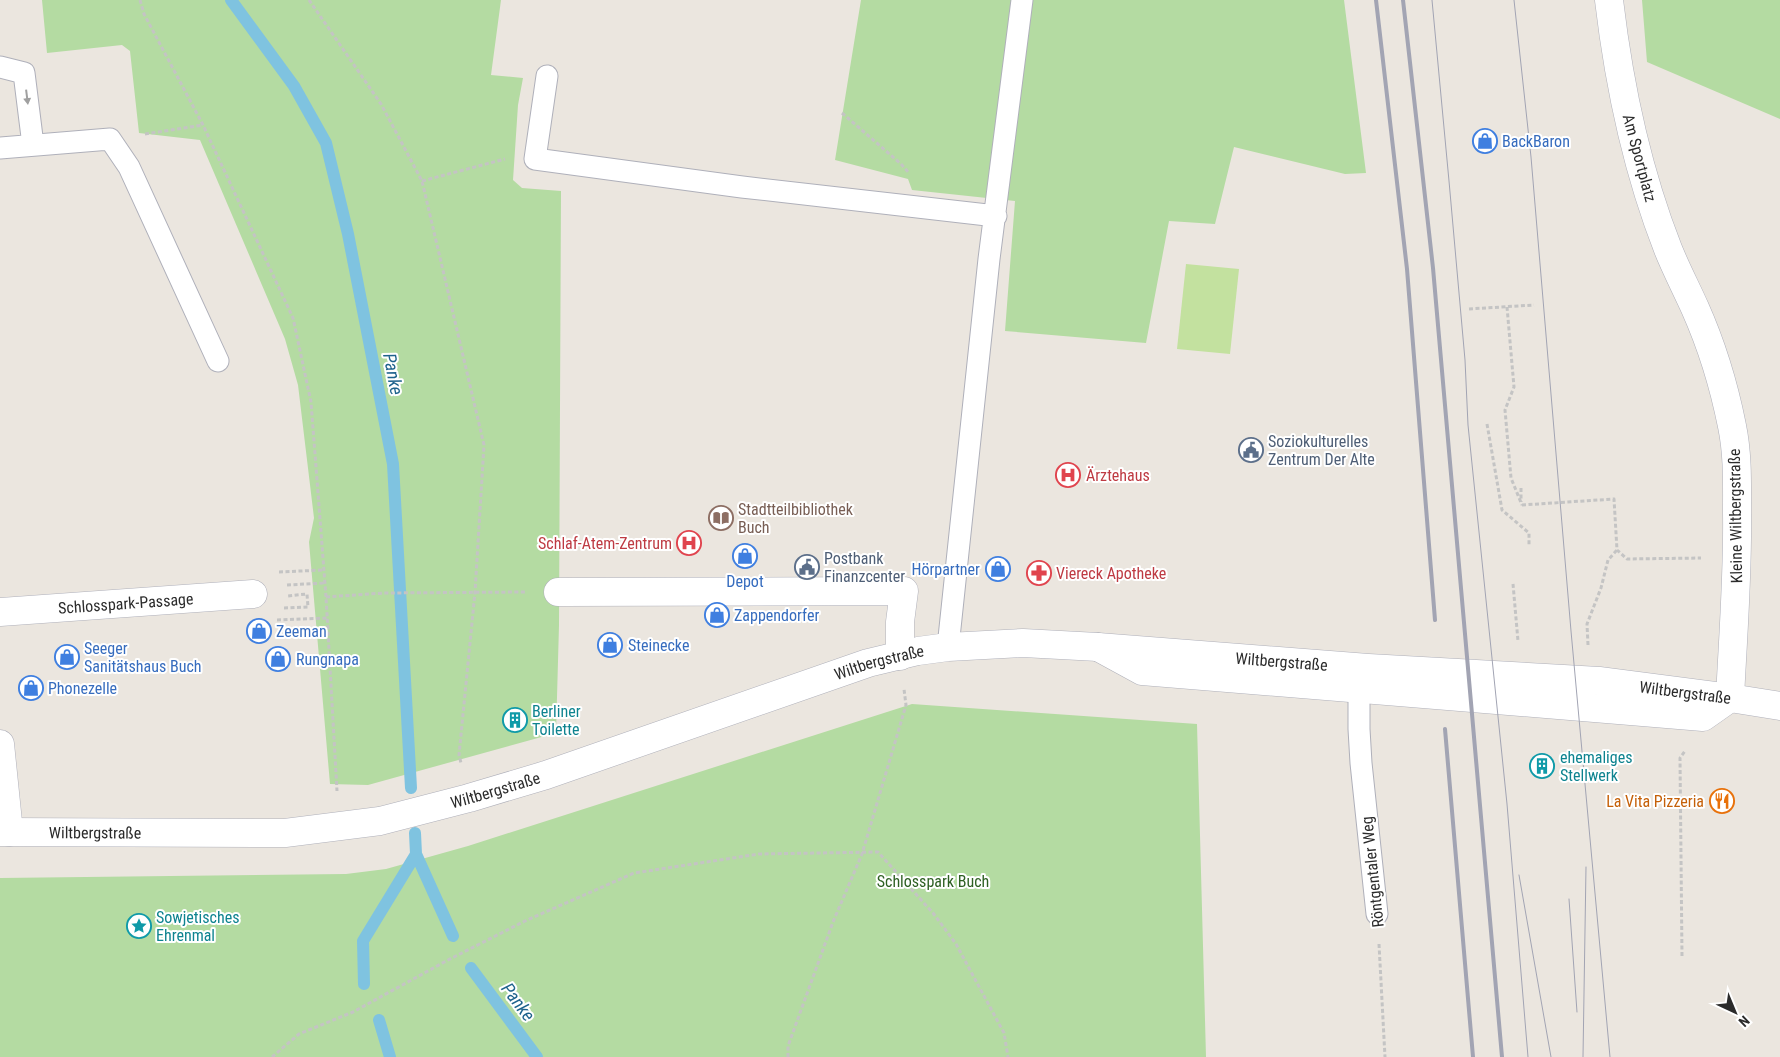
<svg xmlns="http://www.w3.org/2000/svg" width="1780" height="1057" font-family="'Roboto Condensed',sans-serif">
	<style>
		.green { fill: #b4dba2 }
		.pitch { fill: #c3e19f }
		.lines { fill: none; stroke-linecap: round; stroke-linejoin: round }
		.stream { stroke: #7fc3e0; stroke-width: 12 }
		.lane-casing { stroke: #afb0ba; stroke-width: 23 }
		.street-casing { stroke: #afb0ba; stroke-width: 29 }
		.secondary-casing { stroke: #afb0ba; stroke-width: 29 }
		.path { stroke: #c4c4c4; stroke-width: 3; stroke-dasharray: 4 2.5; stroke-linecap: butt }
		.lane { stroke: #fff; stroke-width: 21 }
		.street { stroke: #fff; stroke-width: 28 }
		.secondary { stroke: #fff; stroke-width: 28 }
		.tram { stroke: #a2a4b3; stroke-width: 1 }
		.rail { stroke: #a2a4b3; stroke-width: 4 }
		.oneway { fill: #a0a0a0 }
		.labels { text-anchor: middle; stroke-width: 4; stroke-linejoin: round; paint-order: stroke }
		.shop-label { font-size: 16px; fill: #366cbe; stroke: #fff; text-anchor: start }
		.street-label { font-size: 16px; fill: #2b2b2b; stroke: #fff }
		.service-label { font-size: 16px; fill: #4e5e75; stroke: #fff; text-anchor: start }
		.health-label { font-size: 16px; fill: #be3a42; stroke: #fff; text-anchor: start }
		.education-label { font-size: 16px; fill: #785e54; stroke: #fff; text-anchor: start }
		.culture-label { font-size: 16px; fill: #0d838f; stroke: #fff; text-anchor: start }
		.food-label { font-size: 16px; fill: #c56008; stroke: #fff; text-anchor: end }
		.park-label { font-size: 16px; fill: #2e6023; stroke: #fff }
		.water-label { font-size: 18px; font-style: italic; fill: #1e628c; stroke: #fff }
	</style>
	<rect width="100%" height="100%" fill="#ebe6df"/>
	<path class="green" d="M42 0H501L491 75 523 78 518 105 513 180 522 188 561 191 559 625 556 733 368 785 330 784 309 542 314 518 298 385 285 339 200 140 139 133 130 51 122 45 47 53Z
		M861 0H1344L1366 173 1345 174 1234 147 1215 224 1169 221 1146 343 1005 331 1015 201 912 190 908 179 835 160Z
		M1642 0H1780V119L1647 62Z
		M912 704 1197 724 1206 1057H0V878L346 874 386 869 468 846Z"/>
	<path class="pitch" d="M1186 264 1239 269 1230 354 1177 349Z"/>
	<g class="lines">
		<path class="stream" d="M231 0 294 86 326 143 348 234 393 464 411 788
			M415 833 416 854 453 936
			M471 968 537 1057
			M364 984 363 941 416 854
			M379 1020 390 1057"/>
		<defs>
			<path id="lane" d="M0 67 24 73 33 145
				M547 76 535 159 742 187 996 216
				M0 148 110 139 129 167 218 361
				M948 647 989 259 1022 0
				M1359 688V729L1361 763 1377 914"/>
			<g id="street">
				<path d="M558 592 904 591 900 622V656"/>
				<path id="s1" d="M0 612 253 594"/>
				<path d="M1098 647 1142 671 1703 717 1730 698C1733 636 1738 575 1737 513 1737 484 1738 455 1732 426 1724 386 1712 346 1695 308 1686 288 1676 269 1668 249 1637 170 1619 85 1609 0"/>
				<path d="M0 744 9 832"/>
			</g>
			<g id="secondary">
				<path id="s2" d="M0 832 285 833 380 821 469 798 546 775 868 663 918 651 948 647 1023 643 1098 647 1368 668 1599 681 1730 698 1780 706"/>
			</g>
		</defs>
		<use href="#lane" class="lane-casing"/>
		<use href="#street" class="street-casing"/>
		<use href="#secondary" class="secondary-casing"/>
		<path class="path" d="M140 0 144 14 203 125 293 318 311 402 326 597 337 791
			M309 0 381 104 422 181 484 445 475 592 459 755 461 763
			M842 113 901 164 909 173
			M145 134 203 125
			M422 181 505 159
			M1507 307 1514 387 1505 410 1511 478 1522 505
			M1469 309 1534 305
			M1487 424 1502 510 1529 533V546
			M1521 488V502
			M1522 505 1614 499 1617 550 1627 559 1701 558
			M279 572 323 570
			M1513 584 1518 641
			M287 585 324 583
			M326 597 384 593 525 592
			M284 608 308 607 307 594 287 596
			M277 620 327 618
			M1588 645 1587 624 1601 588 1608 560 1617 550
			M1379 944 1385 1057
			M1682 956 1680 758 1685 751
			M272 1057 299 1034 353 1012 448 960 525 921 634 873 759 854 878 852 933 913 956 944 1004 1033 1008 1057
			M788 1057V1046L833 922 862 854 906 705 904 689"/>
		<use href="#lane" class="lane"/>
		<use href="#street" class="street"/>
		<use href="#secondary" class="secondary"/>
		<path class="tram" d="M1432 0 1449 181 1465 360 1468 425 1507 804 1528 1057
			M1514 0 1531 157 1571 631 1610 1057
			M1519 875 1551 1057
			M1569 899 1577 1012
			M1583 1057 1586 867"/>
		<path class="rail" d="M1376 0 1407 269 1435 620
			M1403 0 1433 268 1502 1057
			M1445 729 1473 1057"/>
	</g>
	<defs><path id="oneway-solid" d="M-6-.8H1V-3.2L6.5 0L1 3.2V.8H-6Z" transform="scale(1.25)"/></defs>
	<use class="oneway" href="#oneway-solid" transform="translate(27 97) rotate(83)"/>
	<defs>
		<symbol id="shop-ring" viewBox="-11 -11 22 22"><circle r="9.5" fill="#fff" stroke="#3f7fe0" stroke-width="1.5"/><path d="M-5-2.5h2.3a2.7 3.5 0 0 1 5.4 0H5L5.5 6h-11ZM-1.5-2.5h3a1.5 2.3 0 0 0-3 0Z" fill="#3f7fe0"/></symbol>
		<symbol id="civic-ring" viewBox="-11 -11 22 22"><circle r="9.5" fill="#fff" stroke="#5c6f8a" stroke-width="1.5"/><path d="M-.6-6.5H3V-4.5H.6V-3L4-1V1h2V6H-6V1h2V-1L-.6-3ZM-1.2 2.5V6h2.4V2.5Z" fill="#5c6f8a"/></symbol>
		<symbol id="hospital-ring" viewBox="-11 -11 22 22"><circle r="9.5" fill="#fff" stroke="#e0444e" stroke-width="1.5"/><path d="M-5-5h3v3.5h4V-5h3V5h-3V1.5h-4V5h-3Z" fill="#e0444e"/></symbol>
		<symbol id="library-ring" viewBox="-11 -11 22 22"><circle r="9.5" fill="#fff" stroke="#8d6e63" stroke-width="1.5"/><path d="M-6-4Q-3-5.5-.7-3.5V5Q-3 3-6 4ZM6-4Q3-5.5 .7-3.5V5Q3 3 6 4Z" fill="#8d6e63"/></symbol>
		<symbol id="pharmacy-ring" viewBox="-11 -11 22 22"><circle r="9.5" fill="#fff" stroke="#e0444e" stroke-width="1.5"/><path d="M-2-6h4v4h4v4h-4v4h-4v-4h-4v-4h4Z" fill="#e0444e"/></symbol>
		<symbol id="building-ring" viewBox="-11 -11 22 22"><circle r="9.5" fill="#fff" stroke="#0f9aa8" stroke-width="1.5"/><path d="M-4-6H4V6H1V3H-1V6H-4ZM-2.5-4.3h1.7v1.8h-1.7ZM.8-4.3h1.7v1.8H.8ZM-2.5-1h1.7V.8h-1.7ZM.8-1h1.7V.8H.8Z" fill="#0f9aa8"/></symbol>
		<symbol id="restaurant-ring" viewBox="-11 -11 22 22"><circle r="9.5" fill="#fff" stroke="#e8710a" stroke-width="1.5"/><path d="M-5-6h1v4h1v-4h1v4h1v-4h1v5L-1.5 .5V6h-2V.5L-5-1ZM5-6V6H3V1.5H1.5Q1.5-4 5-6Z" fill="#e8710a"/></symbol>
		<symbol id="sight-ring" viewBox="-11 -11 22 22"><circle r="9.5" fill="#fff" stroke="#0f9aa8" stroke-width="1.5"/><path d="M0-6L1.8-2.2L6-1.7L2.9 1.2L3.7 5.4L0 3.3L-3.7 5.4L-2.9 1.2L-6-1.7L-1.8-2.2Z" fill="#0f9aa8"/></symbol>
	</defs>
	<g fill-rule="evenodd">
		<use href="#shop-ring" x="1471" y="127" width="28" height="28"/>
		<use href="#civic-ring" x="1237" y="436" width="28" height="28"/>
		<use href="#hospital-ring" x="1054" y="461" width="28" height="28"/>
		<use href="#library-ring" x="707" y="504" width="28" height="28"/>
		<use href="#hospital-ring" x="675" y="529" width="28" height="28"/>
		<use href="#shop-ring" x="731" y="542" width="28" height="28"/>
		<use href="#civic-ring" x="793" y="553" width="28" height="28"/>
		<use href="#shop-ring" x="984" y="555" width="28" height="28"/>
		<use href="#pharmacy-ring" x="1025" y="559" width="28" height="28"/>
		<use href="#shop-ring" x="703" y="601" width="28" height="28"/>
		<use href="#shop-ring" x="245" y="617" width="28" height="28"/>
		<use href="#shop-ring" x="596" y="631" width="28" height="28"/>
		<use href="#shop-ring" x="53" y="643" width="28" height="28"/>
		<use href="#shop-ring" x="264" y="645" width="28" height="28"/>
		<use href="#shop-ring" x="17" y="674" width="28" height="28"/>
		<use href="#building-ring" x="501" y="706" width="28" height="28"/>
		<use href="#building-ring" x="1528" y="752" width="28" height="28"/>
		<use href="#restaurant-ring" x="1708" y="787" width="28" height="28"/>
		<use href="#sight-ring" x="125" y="912" width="28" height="28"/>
	</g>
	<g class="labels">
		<g class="shop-label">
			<text x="1502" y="147">BackBaron</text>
			<text x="980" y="575" text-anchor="end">Hörpartner</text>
			<text x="745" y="587" text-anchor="middle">Depot</text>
			<text x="734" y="621">Zappendorfer</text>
			<text x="276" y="637">Zeeman</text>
			<text x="628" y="651">Steinecke</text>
			<text x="84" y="654">Seeger<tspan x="84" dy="18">Sanitätshaus Buch</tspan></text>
			<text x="296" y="665">Rungnapa</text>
			<text x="48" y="694">Phonezelle</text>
		</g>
		<g class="street-label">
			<text transform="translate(1640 158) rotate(75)" y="6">Am Sportplatz</text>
			<text transform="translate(1735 516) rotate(-91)" y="6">Kleine Wiltbergstraße</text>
			<text dy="6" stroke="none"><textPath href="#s1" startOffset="126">Schlosspark-Passage</textPath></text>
			<text dy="6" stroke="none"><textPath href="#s2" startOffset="1310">Wiltbergstraße</textPath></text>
			<text dy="6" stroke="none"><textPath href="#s2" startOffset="905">Wiltbergstraße</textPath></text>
			<text dy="6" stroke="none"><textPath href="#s2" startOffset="1715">Wiltbergstraße</textPath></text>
			<text dy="6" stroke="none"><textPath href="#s2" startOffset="500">Wiltbergstraße</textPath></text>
			<text dy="6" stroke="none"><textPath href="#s2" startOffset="95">Wiltbergstraße</textPath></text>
			<text transform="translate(1372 872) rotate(-96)" y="6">Röntgentaler Weg</text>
		</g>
		<g class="service-label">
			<text x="1268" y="447">Soziokulturelles<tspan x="1268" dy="18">Zentrum Der Alte</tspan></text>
			<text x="824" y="564">Postbank<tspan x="824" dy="18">Finanzcenter</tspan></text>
		</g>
		<g class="health-label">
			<text x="1086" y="481">Ärztehaus</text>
			<text x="672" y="549" text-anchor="end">Schlaf-Atem-Zentrum</text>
			<text x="1056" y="579">Viereck Apotheke</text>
		</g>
		<g class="education-label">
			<text x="738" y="515">Stadtteilbibliothek<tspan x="738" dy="18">Buch</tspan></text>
		</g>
		<g class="culture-label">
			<text x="532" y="717">Berliner<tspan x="532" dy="18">Toilette</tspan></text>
			<text x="1560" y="763">ehemaliges<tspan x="1560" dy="18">Stellwerk</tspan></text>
			<text x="156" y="923">Sowjetisches<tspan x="156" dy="18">Ehrenmal</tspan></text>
		</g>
		<g class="food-label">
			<text x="1704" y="807">La Vita Pizzeria</text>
		</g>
		<g class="park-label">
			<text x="933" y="887">Schlosspark Buch</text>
		</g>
		<g class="water-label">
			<text transform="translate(393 374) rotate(79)" y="6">Panke</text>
			<text transform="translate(518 1002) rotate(53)" y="6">Panke</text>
		</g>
	</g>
	<g transform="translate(1735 1012) rotate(136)" stroke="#ffffff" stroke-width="4" paint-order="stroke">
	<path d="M0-4L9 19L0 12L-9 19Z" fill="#2b2b2b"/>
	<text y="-8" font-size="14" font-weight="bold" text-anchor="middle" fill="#2b2b2b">N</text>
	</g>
</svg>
